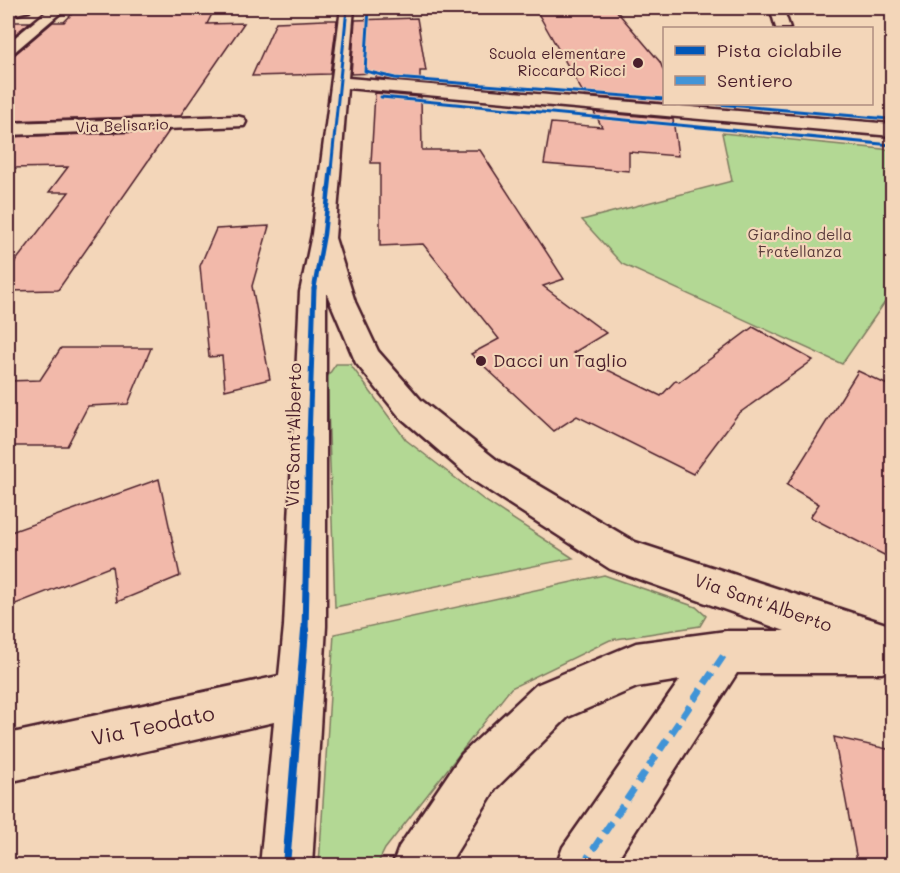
<svg xmlns="http://www.w3.org/2000/svg" width="900" height="873" font-family="Mali,sans-serif">
	<style>
		.green { fill: #b3d894; stroke: #7e7c60; stroke-width: 1.5 }
		.building { fill: #f2b9aa; stroke: #4a1f2b; stroke-width: 1.5 }
		.lines { fill: none; stroke-linecap: round; stroke-linejoin: round }
		.minor-casing { stroke: #4a1f2b; stroke-width: 5 }
		.minor { fill: #f3d6b9; fill-rule: evenodd }
		.quiet { stroke: #4194d7; stroke-width: 7; stroke-dasharray: 13 7; stroke-linecap: butt }
		.cycleway-far4-casing { stroke: #f3d6b9; stroke-width: 4.5 }
		.cycleway-far3-casing { stroke: #f3d6b9; stroke-width: 8 }
		.cycleway-far2-casing { stroke: #f3d6b9; stroke-width: 8 }
		.cycleway-far1-casing { stroke: #f3d6b9; stroke-width: 10 }
		.cycleway-casing { stroke: #f3d6b9; stroke-width: 12 }
		.cycleway-far4 { stroke: #0057b8; stroke-width: 3 }
		.cycleway-far3 { stroke: #0057b8; stroke-width: 4.5 }
		.cycleway-far2 { stroke: #0057b8; stroke-width: 5 }
		.cycleway-far1 { stroke: #0057b8; stroke-width: 7 }
		.cycleway { stroke: #0057b8; stroke-width: 8 }
		.poi-dot { fill: #4a1f2b; stroke: #f3d6b9; stroke-width: 2 }
		.labels { text-anchor: middle; stroke-width: 4.5; stroke-linejoin: round; paint-order: stroke }
		.far-poi-label { font-size: 15px; fill: #4a1f2b; stroke: #f3d6b9; text-anchor: end }
		.far-street-label { font-size: 15px; fill: #4a1f2b; stroke: #f3d6b9 }
		.far-park-label { font-size: 15px; fill: #5a3b3b; stroke: #f3d6b9 }
		.poi-label { font-size: 18px; fill: #4a1f2b; stroke: #f3d6b9; text-anchor: start }
		.street-label { font-size: 18px; fill: #4a1f2b; stroke: #f3d6b9 }
		.near-street-label { font-size: 21px; fill: #4a1f2b; stroke: #f3d6b9 }
	</style>
	<rect width="100%" height="100%" fill="#f3d6b9"/>
	<filter id="ink" filterUnits="userSpaceOnUse"><feTurbulence type="fractalNoise" baseFrequency=".0167" numOctaves="2"/><feDisplacementMap in="SourceGraphic" scale="12" xChannelSelector="R" yChannelSelector="G"/><feConvolveMatrix kernelMatrix="1 2 1 2 8 2 1 2 1" color-interpolation-filters="sRGB"/></filter>
	<g filter="url(#ink)">
		<path class="green" d="M722 133 892 150V292L842 364 622 264 582 220 732 181Z
			M336 364H350L406 440 484 500 573 558 335 607 327 377Z
			M604 575 696 607 706 616 700 626 610 640 511 688 385 849 377 865H319L334 634Z"/>
		<path class="building" d="M215 8 207 24 244 23 180 116 8 121V56L14 55 53 22H64L76 10Z
			M535 8H614L660 62 664 72V103L585 96Z
			M417 18 426 71H420V82L376 78V73L351 74 355 20Z
			M325 20H337L330 74 252 76 276 22Z
			M8 22H30L8 40Z
			M375 93 421 97 422 150H480L564 279 543 286 606 333 573 353 661 396 676 380 679 382 753 327 813 360 738 414 693 474 577 416 554 431 471 354 499 339 423 244 380 246V163H371Z
			M594 112 673 119 678 156 629 152V171L544 164 551 123 602 127Z
			M169 131 58 290 8 291V271L69 192H49L68 167 8 168V137Z
			M269 226 252 286 270 379 225 390 222 356 209 357 200 266 216 229Z
			M61 348H151L128 404 88 406 67 446H8V381L40 380Z
			M858 371 892 387V559L810 517 819 504 787 485Z
			M159 479 180 576 117 602 112 566 8 607V533Z
			M834 737 892 750V866H858Z"/>
		<g class="lines">
			<defs>
				<path id="minor" d="M8 8H31L29 11 8 16Z
					M51 8H66L13 53 8 54V43Z
					M341 8H354L348 78 892 124V136L347 88 335 238 355 302 378 351 421 400 498 461 635 542 892 626V669L882 673H737L613 866H556L563 847 680 680 637 687 568 717 496 788 448 866H392L399 847 462 754 536 685 636 643 726 631H785L610 569 474 481 399 416 356 363 326 292V626L312 866H260L274 722 8 782V734L279 676 284 626 300 292 312 234Z
					M770 8H783L790 28H776Z
					M237 116 244 118 246 122 244 126 8 135V123Z"/>
			</defs>
			<use href="#minor" class="minor-casing"/>
			<use href="#minor" class="minor"/>
			<path class="quiet" d="M582 866 726 652"/>
			<defs>
				<path id="cycleway-far4" d="M369 8 365 71 395 78 664 99
					M381 97 892 145
					M718 104 889 119
					M331 170 347 8"/>
				<path id="cycleway-far3" d="M314 289 324 234 331 168"/>
				<path id="cycleway-far2" d="M309 440 314 288"/>
				<path id="cycleway-far1" d="M305 632 309 439"/>
				<path id="cycleway" d="M286 866 305 630"/>
			</defs>
			<use href="#cycleway-far4" class="cycleway-far4-casing"/>
			<use href="#cycleway-far3" class="cycleway-far3-casing"/>
			<use href="#cycleway-far2" class="cycleway-far2-casing"/>
			<use href="#cycleway-far1" class="cycleway-far1-casing"/>
			<use href="#cycleway" class="cycleway-casing"/>
			<use href="#cycleway-far4" class="cycleway-far4"/>
			<use href="#cycleway-far3" class="cycleway-far3"/>
			<use href="#cycleway-far2" class="cycleway-far2"/>
			<use href="#cycleway-far1" class="cycleway-far1"/>
			<use href="#cycleway" class="cycleway"/>
		</g>
	</g>
	<g class="poi-dot">
		<circle cx="638" cy="63" r="6"/>
		<circle cx="481" cy="361" r="6"/>
	</g>
	<g class="labels">
		<g class="far-poi-label">
			<text x="626" y="59">Scuola elementare<tspan x="626" dy="17">Riccardo Ricci</tspan></text>
		</g>
		<g class="far-street-label">
			<text transform="translate(122 126) rotate(-2)" y="5">Via Belisario</text>
		</g>
		<g class="far-park-label">
			<text x="800" y="240">Giardino della<tspan x="800" dy="17">Fratellanza</tspan></text>
		</g>
		<g class="poi-label">
			<text x="493" y="367">Dacci un Taglio</text>
		</g>
		<g class="street-label">
			<text transform="translate(294 435) rotate(-89)" y="6">Via Sant'Alberto</text>
			<text transform="translate(763 603) rotate(19)" y="6">Via Sant'Alberto</text>
		</g>
		<g class="near-street-label">
			<text transform="translate(153 726) rotate(-12)" y="7">Via Teodato</text>
		</g>
	</g>
	<rect width="900" height="873" fill="none" stroke="#f3d6b9" stroke-width="30"/>
	<rect x="15" y="15" width="870" height="843" fill="none" stroke="#4a1f2b" stroke-width="2" filter="url(#ink)"/>
	<rect x="663" y="27" width="210" height="78" fill="#f3d6b9" stroke="#af8d80" stroke-width="1.5"/>
	<rect x="675" y="46" width="30" height="9" fill="#0057b8" stroke="#af8d80" stroke-width="1.5"/>
	<text x="717" y="57" font-size="18" fill="#4a1f2b">Pista ciclabile</text>
	<rect x="675" y="76" width="30" height="9" fill="#4194d7" stroke="#af8d80" stroke-width="1.5"/>
	<text x="717" y="87" font-size="18" fill="#4a1f2b">Sentiero</text>
</svg>
